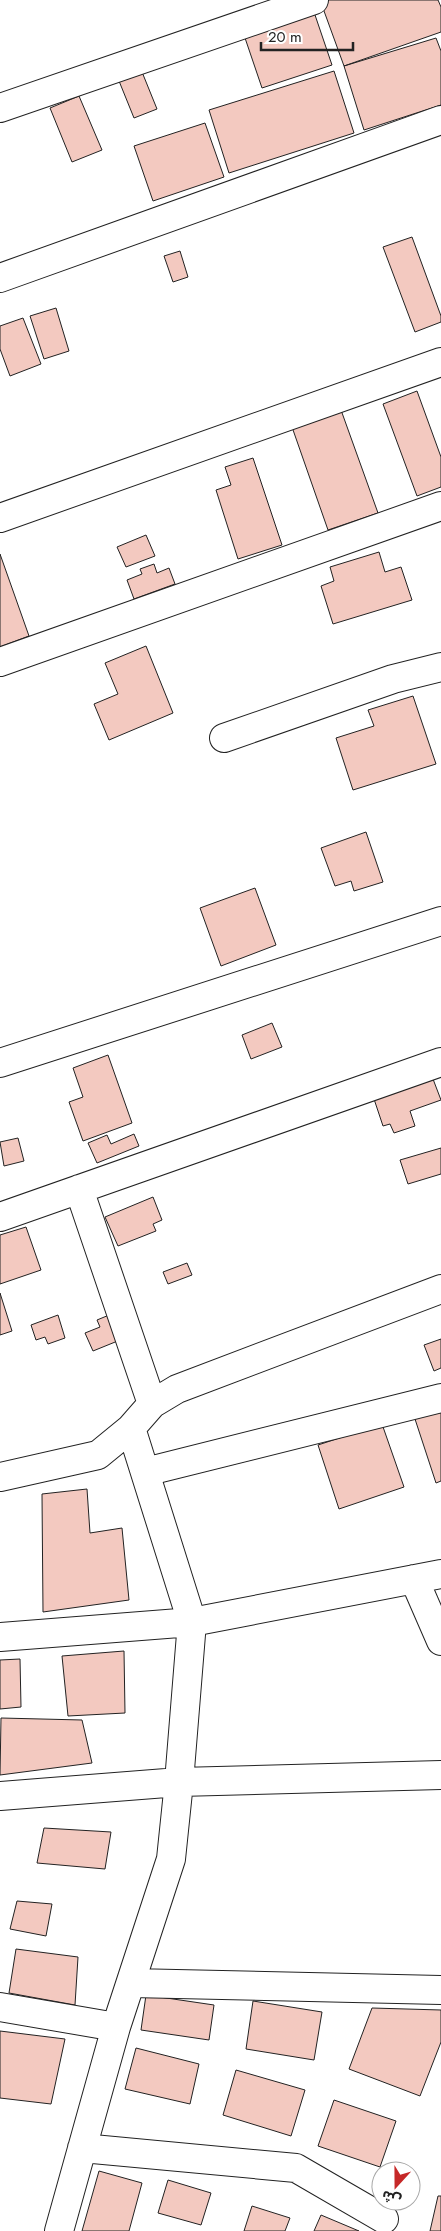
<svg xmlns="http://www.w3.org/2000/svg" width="441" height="2231" font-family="Jost,'Noto Sans Arabic',sans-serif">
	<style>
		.building { fill: #f3c9c0; stroke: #222 }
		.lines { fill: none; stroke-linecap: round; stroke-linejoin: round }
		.minor-casing { stroke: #222; stroke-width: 30 }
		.minor { stroke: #fff; stroke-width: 28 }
	</style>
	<rect width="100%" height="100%" fill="#fff"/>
	<path class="building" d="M320 0H438L441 7V32L344 66Z
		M314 12 332 65 262 88 244 35Z
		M436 38 441 51V105L364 130 344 66Z
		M140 67 157 109 134 118 117 76Z
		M334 71 354 133 229 173 209 110Z
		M79 96 102 150 72 162 50 108Z
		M205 123 224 177 153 201 134 146Z
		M412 237 441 316V322L415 332 383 247Z
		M180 251 188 277 173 282 164 256Z
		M56 308 69 351 44 359 30 316Z
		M23 318 41 364 10 376 0 349V326Z
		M417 391 441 457V487L417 496 383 404Z
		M341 410 378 513 328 530 292 427Z
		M253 458 282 545 238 559 216 490 231 485 225 467Z
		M146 535 155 556 126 567 117 547Z
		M379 552 385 572 401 567 412 600 333 624 321 586 334 581 330 567Z
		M0 554 29 636 0 647Z
		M154 564 157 573 169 568 175 584 134 599 127 580 142 574 140 569Z
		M146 646 173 713 109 740 94 704 118 694 105 663Z
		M413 696 436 764 353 790 336 738 374 726 368 710Z
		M366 832 383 882 354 891 351 881 335 886 321 848Z
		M255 888 276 945 221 966 200 908Z
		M272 1023 282 1047 251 1059 242 1035Z
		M108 1055 132 1123 83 1141 69 1102 83 1097 73 1068Z
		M433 1079 441 1100 410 1111 415 1126 394 1133 390 1124 383 1126 374 1099Z
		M134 1134 139 1146 97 1163 88 1143 107 1135 111 1144Z
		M18 1138 24 1161 4 1166 0 1142Z
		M441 1148V1174L408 1184 400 1160Z
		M153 1197 162 1220 153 1224 156 1231 118 1246 105 1217Z
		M26 1227 41 1270 0 1284V1235Z
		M187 1263 192 1275 168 1284 163 1272Z
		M0 1293 12 1331 0 1335Z
		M114 1313 125 1338 93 1351 85 1333 100 1327 97 1320Z
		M58 1315 65 1338 48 1344 45 1337 36 1340 31 1325Z
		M441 1339V1368L434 1371 424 1345Z
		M441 1408V1481L436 1483 414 1416Z
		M382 1424 404 1487 339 1509 318 1445Z
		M87 1489 90 1533 122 1528 129 1600 43 1612 42 1494Z
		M124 1651 125 1713 68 1716 62 1656Z
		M20 1659 21 1707 0 1709V1660Z
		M1 1718 82 1720 92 1763 0 1775Z
		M44 1828 111 1832 105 1869 37 1863Z
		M17 1901 52 1904 46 1936 10 1929Z
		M16 1949 78 1957 75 2005 9 1993Z
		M146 1995 214 2005 209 2040 141 2030Z
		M253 2001 322 2012 314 2060 246 2049Z
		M372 2008 441 2010V2042L420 2096 349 2069Z
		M0 2031 65 2039 51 2104 0 2098Z
		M136 2048 199 2064 190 2104 125 2089Z
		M236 2070 305 2090 291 2136 223 2115Z
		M334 2100 396 2121 380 2167 318 2146Z
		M99 2171 142 2183 129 2231H82Z
		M168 2180 211 2193 201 2225 158 2213Z
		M438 2196H441V2231H430Z
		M252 2206 290 2218 285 2231H244Z
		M321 2215 359 2231H314Z"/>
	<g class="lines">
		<defs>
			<path id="minor" d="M0 108 314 0
				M0 278 441 120
				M0 518 441 362
				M0 662 441 506
				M224 738 393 679 441 667
				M0 1063 441 921
				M79 1189 152 1404
				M0 1217 441 1062
				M145 1472 441 1398
				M0 1477 98 1455 131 1428 152 1404 177 1389 441 1289
				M414 1579 441 1641
				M0 1637 192 1622 441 1574
				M0 1796 179 1782 441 1775
				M131 1983 441 1990
				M0 2007 116 2027
				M82 2148 296 2168 384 2219
				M59 2231 116 2027 171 1859 179 1782 192 1622 131 1428"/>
		</defs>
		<use href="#minor" class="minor-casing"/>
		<use href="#minor" class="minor"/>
	</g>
	<g transform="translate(396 2186) rotate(201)"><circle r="24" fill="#ffffff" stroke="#a7a7a7"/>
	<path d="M0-4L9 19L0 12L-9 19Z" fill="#c62828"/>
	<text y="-8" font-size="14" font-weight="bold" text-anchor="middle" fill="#222222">ش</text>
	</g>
	<path d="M261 42v8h92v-8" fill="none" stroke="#222222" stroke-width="2.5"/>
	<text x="268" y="42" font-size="15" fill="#222222" stroke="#ffffff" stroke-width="4" paint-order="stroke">20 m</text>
</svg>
